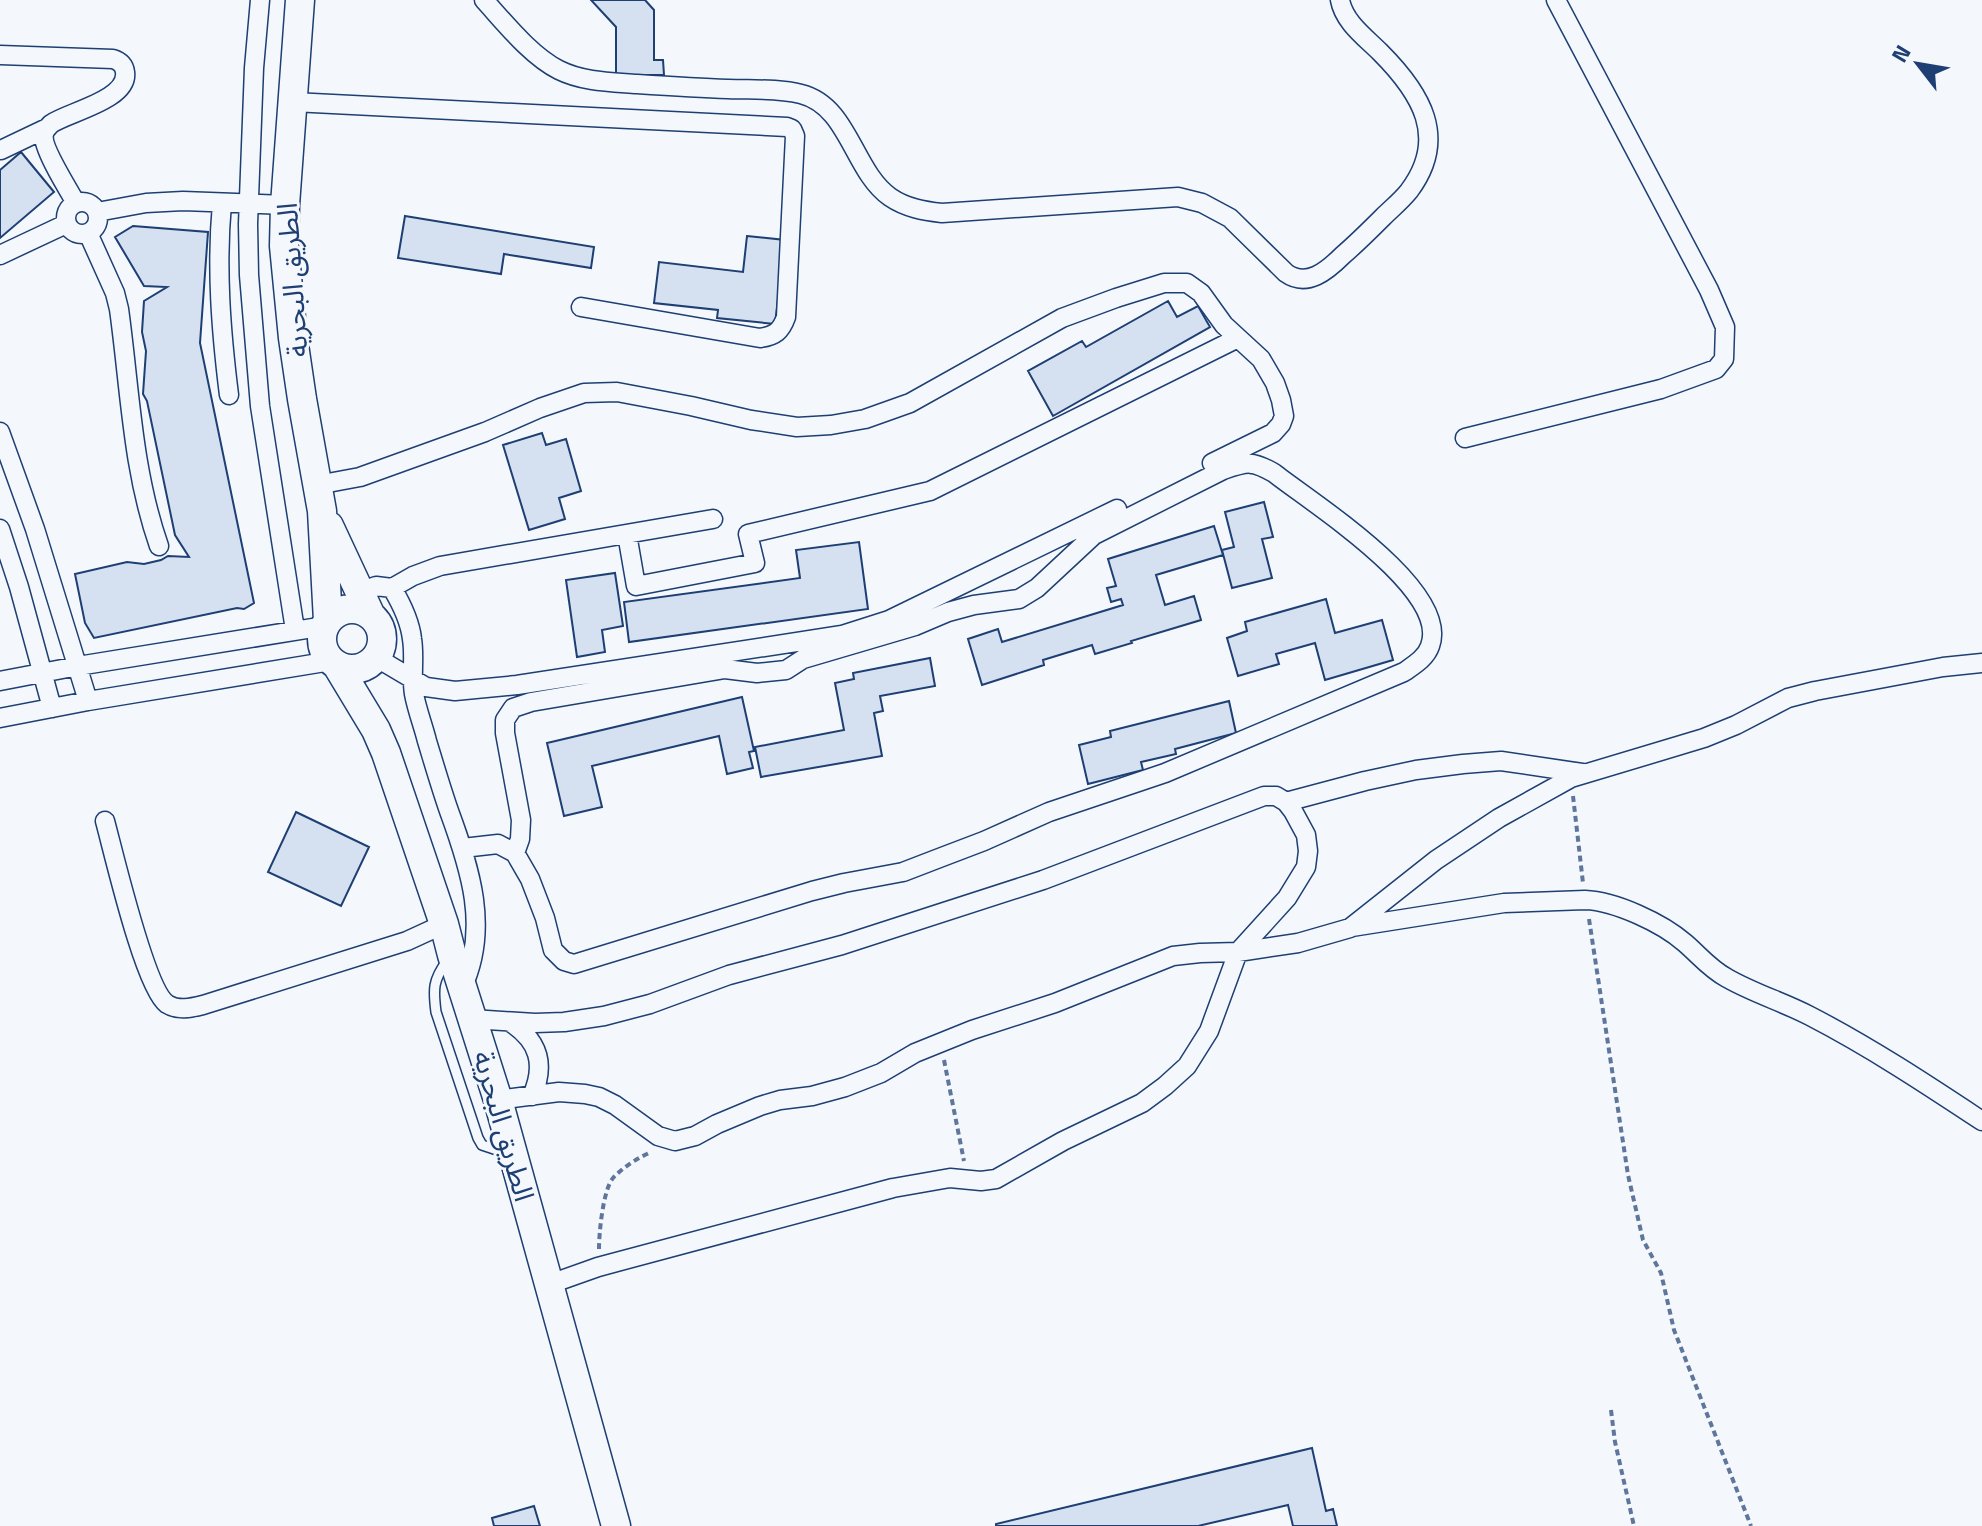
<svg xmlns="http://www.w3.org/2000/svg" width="1982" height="1526" font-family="'Titillium Web','Noto Sans Arabic',sans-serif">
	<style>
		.building { fill: #d5e0f0; stroke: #1d3f73; stroke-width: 2 }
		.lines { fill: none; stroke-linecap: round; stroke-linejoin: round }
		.service-casing { stroke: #1d3f73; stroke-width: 12 }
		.minor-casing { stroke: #1d3f73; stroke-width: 21 }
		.primary-casing { stroke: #1d3f73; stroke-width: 31 }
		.path { stroke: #5e769c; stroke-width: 4; stroke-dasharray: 6 4; stroke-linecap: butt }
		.service { stroke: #f4f7fb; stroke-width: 9 }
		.minor { stroke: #f4f7fb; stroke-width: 18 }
		.primary { stroke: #f4f7fb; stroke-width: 28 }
		.labels { text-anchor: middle; stroke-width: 6; stroke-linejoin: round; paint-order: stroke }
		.street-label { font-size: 28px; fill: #1d3f73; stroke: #f4f7fb }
	</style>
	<rect width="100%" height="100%" fill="#f4f7fb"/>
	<path class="building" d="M591 0H645L654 10V60H663L664 75H616V27Z
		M21 152 54 192 0 238V170Z
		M405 216 594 247 591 268 504 254 501 274 398 258Z
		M133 226 208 232 200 343 254 603 244 609 237 608 94 638 85 623 75 574 127 562 144 564 161 560 168 556 189 557 175 535 147 401 143 394 146 351 142 332 144 301 167 287 144 286 115 237Z
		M747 236 785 240 775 324 717 318 718 310 654 303 659 262 743 272Z
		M1168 301 1177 317 1198 306 1210 327 1053 416 1028 371 1082 341 1086 347Z
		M542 433 546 445 566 439 581 491 559 498 565 519 529 530 503 445Z
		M1264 502 1273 537 1262 539 1272 578 1232 588 1222 550 1234 547 1225 512Z
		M1214 526 1223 555 1156 575 1165 605 1194 596 1201 620 1131 641 1132 643 1095 654 1092 645 1043 660 1044 665 982 685 968 639 998 629 1002 642 1123 605 1121 599 1111 602 1107 588 1116 586 1108 559Z
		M859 542 868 609 629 642 624 602 800 578 796 550Z
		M615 573 623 626 602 630 605 652 577 657 566 580Z
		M1326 599 1335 633 1382 620 1393 660 1325 680 1315 643 1276 654 1279 664 1238 676 1227 638 1247 631 1245 622Z
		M930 658 935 686 880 696 883 711 874 713 882 756 761 777 755 747 844 730 835 683 854 679 853 673Z
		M742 697 754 751 749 752 753 768 727 774 719 736 592 766 602 807 564 816 547 743Z
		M1229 701 1236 733 1175 749 1176 754 1141 762 1143 770 1088 784 1079 745 1111 737 1110 731Z
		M296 812 369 847 341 906 268 872Z
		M1312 1448 1326 1511 1333 1509 1337 1526H1293L1288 1505 1198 1526H996V1524Z
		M534 1506 540 1526H494L492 1518Z"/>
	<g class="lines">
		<defs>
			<path id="service" d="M447 961C433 980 433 989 436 1012L478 1138 482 1145 509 1154"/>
			<path id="minor" d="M260 0 254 68 248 224 249 275 260 406 295 630
				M484 0C505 23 531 56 559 70 583 82 611 82 637 84 667 86 697 88 728 89 752 90 777 88 801 94 849 106 853 171 890 197 906 208 924 211 942 213L1178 197 1202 203 1230 218 1286 273C1307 288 1327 271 1343 255 1357 243 1370 230 1383 217 1391 209 1401 201 1409 191 1449 138 1421 93 1380 52 1365 37 1344 22 1340 0
				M0 55 113 59C119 61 124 64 125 72 129 100 68 112 51 124 48 127 45 130 44 134 41 146 69 191 76 203
				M293 102 787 127 792 129 795 136 786 317C781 331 775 336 760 338L581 307
				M1 150 47 128
				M66 218a16 16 0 1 1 32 0a16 16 0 1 1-32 0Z
				M222 203C216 268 221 331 229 395
				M97 212 146 203 183 201 285 205
				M88 233 115 293 119 309C130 388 132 469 159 546
				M0 255 66 224
				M0 432 35 529 88 701
				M1465 438 1661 389 1716 369 1724 359 1725 327 1709 290 1556 0
				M317 485 360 477 485 432 540 408 584 393 617 392 691 406 751 420 797 427 831 425 865 419 910 403 1062 318 1116 298 1164 283H1187L1201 293 1224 325 1261 359 1275 383 1281 400 1284 416 1281 424 1273 433 1212 463
				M0 529 19 587 52 708
				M627 534 636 586 755 563 748 534 930 491 1238 338
				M392 588 413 576 440 566 713 519
				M360 592 376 586 392 588C401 603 410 621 412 639 415 657 411 676 414 694 417 710 423 725 427 741 434 764 441 788 449 811 470 868 490 929 462 988
				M377 658 426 687 455 691 517 685 842 635 889 620 1117 509
				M0 681 78 666 325 626
				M0 718 88 701 331 661
				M1286 802 1365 781 1416 770 1463 764 1501 761 1582 773
				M105 821C114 854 145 989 167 1004 178 1011 191 1008 203 1005L407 941 444 924
				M463 848 498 844 515 853 530 879 545 918 553 950 564 961 574 964 812 891 844 883 903 872 942 857 984 841 1049 812 1165 773 1404 672C1414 665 1426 658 1430 646 1451 590 1312 503 1274 473 1252 460 1247 462 1223 470L1094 535 1037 588 1019 599 974 605 948 612 915 626 803 659 786 670 757 673 725 669 531 702 513 708 505 720V733L521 820 520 839 515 853
				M1352 927 1504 903 1585 900C1615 901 1662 923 1685 943 1699 955 1710 969 1727 978 1753 993 1783 1002 1810 1016 1870 1047 1926 1084 1982 1121
				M472 1019 535 1023 564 1022 604 1016 650 1004 729 975 842 945 1043 880 1264 796H1276L1286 802 1293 811 1306 835 1308 851 1306 867 1287 898 1238 952 1209 1031 1187 1066 1165 1086 1142 1103 1063 1141 996 1179 981 1181 950 1178 893 1188 598 1267 550 1284
				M510 1022C539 1041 546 1064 532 1096
				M498 1100 559 1092 585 1094 599 1097 615 1105 658 1136 675 1141 695 1136 717 1124 760 1106 780 1100 812 1096 845 1087 881 1073 915 1053 972 1030 1055 1003 1173 956 1200 953 1238 952 1298 943 1350 928 1436 860 1499 818 1571 778 1704 738 1736 725 1788 698 1815 691 1943 667 1982 663"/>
			<path id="primary" d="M300 0 285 205 284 246 293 338 302 399 322 511 328 621
				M329 526 371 616
				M322 639a30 30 0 1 1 60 0a30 30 0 1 1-60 0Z
				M338 667 376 730 386 753 444 924 452 955 498 1100 616 1526"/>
		</defs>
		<use href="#service" class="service-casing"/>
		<use href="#minor" class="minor-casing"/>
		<use href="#primary" class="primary-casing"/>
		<path class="path" d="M1573 796 1583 883
			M1589 919 1628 1175 1643 1240 1661 1273 1674 1330 1751 1526
			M944 1060 964 1161
			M599 1249C599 1233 603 1190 613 1178 623 1167 638 1158 651 1152
			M1611 1410 1615 1442 1634 1526"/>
		<use href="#service" class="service"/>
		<use href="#minor" class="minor"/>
		<use href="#primary" class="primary"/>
	</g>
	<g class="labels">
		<g class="street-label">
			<text transform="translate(292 280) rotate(-94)" y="10">الطريق البحرية</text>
			<text transform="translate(504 1126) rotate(74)" y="10">الطريق البحرية</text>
		</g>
	</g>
	<g transform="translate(1918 64) rotate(301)" stroke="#f4f7fb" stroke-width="6" paint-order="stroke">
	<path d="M0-6L14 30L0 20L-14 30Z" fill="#1d3f73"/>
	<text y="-12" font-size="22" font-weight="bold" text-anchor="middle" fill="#1d3f73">N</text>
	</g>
</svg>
